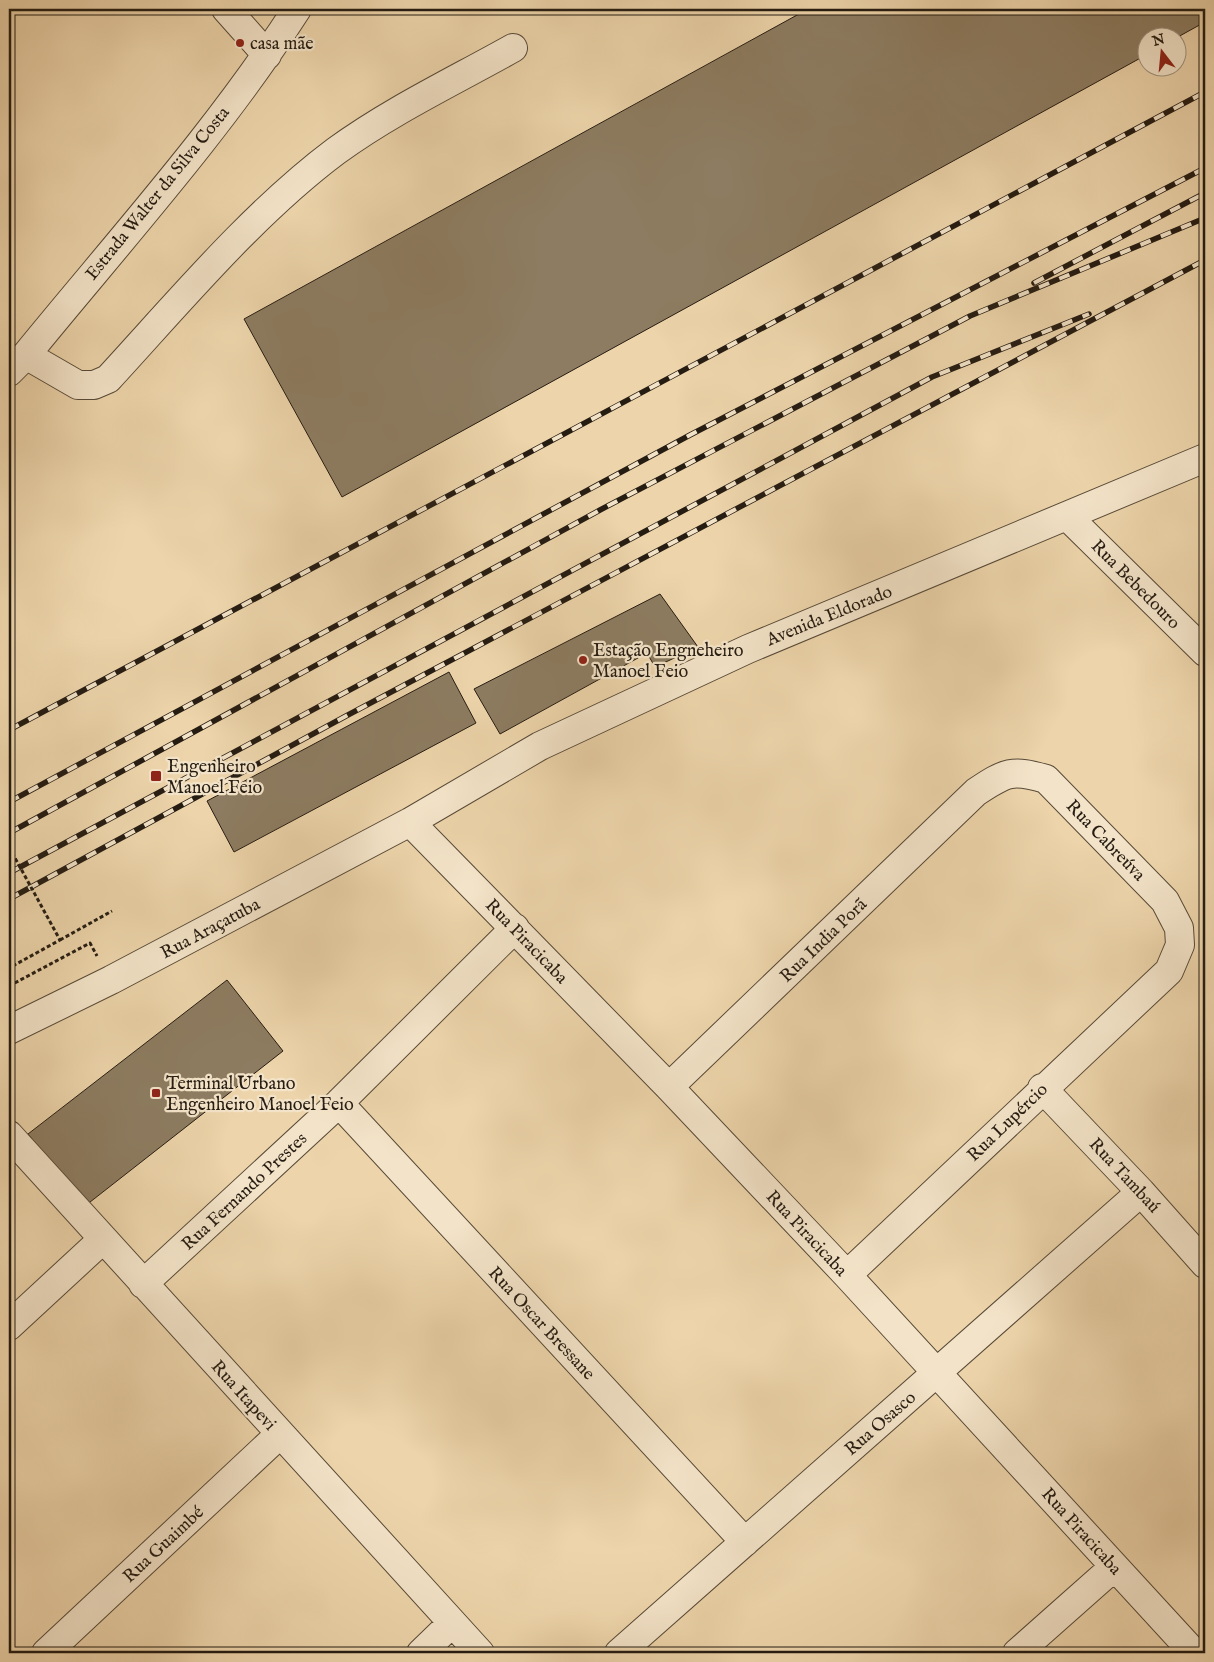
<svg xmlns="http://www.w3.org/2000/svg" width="1214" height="1662" font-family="'IM FELL English',serif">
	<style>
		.building { fill: #8d7c61; stroke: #251c12 }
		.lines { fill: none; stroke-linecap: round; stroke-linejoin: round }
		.minor-casing { stroke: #574a38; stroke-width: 30 }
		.path { stroke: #251c12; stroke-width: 3; stroke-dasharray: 4 2.5; stroke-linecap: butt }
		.minor { stroke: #f3e3c8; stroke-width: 28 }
		.rail-casing { stroke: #251c12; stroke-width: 5.5 }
		.rail { stroke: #f3e3c8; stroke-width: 4; stroke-dasharray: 11; stroke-linecap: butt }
		.path-bridge { stroke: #251c12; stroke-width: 3; stroke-dasharray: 4 2.5; stroke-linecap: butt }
		.poi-dot { fill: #8f2418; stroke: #f3e3c8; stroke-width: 2 }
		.labels { text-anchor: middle; stroke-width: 4.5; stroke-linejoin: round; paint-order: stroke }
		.poi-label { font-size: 18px; fill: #251c12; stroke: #f3e3c8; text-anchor: start }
		.street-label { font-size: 18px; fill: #251c12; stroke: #f3e3c8 }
	</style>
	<rect width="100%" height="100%" fill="#edd4aa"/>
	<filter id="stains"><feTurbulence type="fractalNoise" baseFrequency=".004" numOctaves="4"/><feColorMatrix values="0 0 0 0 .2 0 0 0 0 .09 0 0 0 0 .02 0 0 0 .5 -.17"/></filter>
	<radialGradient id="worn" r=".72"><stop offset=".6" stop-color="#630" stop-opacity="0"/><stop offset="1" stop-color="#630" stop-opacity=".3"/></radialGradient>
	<path class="building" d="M808 9H1205V22L1176 38H1146V55L342 497 244 319Z
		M660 594 698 647 655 667 647 653 500 734 474 689Z
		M449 672 476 723 234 852 207 801Z
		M227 980 283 1051 85 1206 28 1134Z"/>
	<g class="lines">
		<defs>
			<path id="minor" d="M226 9 267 55
				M26 355 78 385H94L108 379C178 303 253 213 336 151 391 111 454 81 513 48
				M9 372 26 355C118 242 218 132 297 9
				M1068 517 1205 652
				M410 822 669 1087 847 1275 1194 1653
				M9 1030 111 980 410 822 540 746 748 649 1205 458
				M669 1087 976 792C1006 772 1012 769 1046 779L1165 901 1179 928 1180 945 1169 971 847 1275
				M1042 1088 1141 1192 1205 1264
				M339 1103 745 1542
				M9 1135 480 1653
				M143 1284 339 1103 515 928
				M9 1326 102 1240
				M46 1653 280 1434
				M421 1653 452 1623
				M619 1653 1141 1192
				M1017 1653 1114 1567"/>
		</defs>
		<use href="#minor" class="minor-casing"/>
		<path class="path" d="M60 940 112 911
			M9 986 90 943 97 956"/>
		<use href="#minor" class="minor"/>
		<defs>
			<path id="rail" d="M1034 283 1205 193
				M9 730 1205 92
				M9 802 690 435 1205 168
				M9 833 600 510 970 316 1205 218
				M9 873 932 377 1089 314
				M9 899 346 716 1205 260"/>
		</defs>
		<use href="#rail" class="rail-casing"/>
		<use href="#rail" class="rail"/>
		<path class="path-bridge" d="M9 847 60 940 9 968"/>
	</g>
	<g class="poi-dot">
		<circle cx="240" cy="43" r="5"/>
		<circle cx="583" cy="660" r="5"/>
		<rect x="150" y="770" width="12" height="12" rx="2.5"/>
		<rect x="151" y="1088" width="10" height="10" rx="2.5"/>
	</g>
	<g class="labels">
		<g class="poi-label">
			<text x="250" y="49">casa mãe</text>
			<text x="593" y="656">Estação Engneheiro<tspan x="593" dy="21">Manoel Feio</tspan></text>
			<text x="167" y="772">Engenheiro<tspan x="167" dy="21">Manoel Feio</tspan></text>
			<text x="166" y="1089">Terminal Urbano<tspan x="166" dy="21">Engenheiro Manoel Feio</tspan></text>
		</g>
		<g class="street-label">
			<text transform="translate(157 193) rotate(-51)" y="6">Estrada Walter da Silva Costa</text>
			<text transform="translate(1136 584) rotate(45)" y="6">Rua Bebedouro</text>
			<text transform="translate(829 615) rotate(-22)" y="6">Avenida Eldorado</text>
			<text transform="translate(1106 840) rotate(46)" y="6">Rua Cabreúva</text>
			<text transform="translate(210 928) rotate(-28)" y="6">Rua Araçatuba</text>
			<text transform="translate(823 940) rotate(-44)" y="6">Rua India Porã</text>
			<text transform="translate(527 941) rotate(46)" y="6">Rua Piracicaba</text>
			<text transform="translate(1007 1122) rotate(-44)" y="6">Rua Lupércio</text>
			<text transform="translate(1125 1175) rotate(47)" y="6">Rua Tambaú</text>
			<text transform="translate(244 1191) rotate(-43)" y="6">Rua Fernando Prestes</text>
			<text transform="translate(807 1233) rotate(47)" y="6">Rua Piracicaba</text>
			<text transform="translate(542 1323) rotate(47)" y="6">Rua Oscar Bressane</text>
			<text transform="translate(244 1395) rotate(48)" y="6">Rua Itapevi</text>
			<text transform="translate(880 1423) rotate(-41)" y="6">Rua Osasco</text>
			<text transform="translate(1082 1531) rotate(48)" y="6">Rua Piracicaba</text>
			<text transform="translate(163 1544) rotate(-43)" y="6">Rua Guaimbé</text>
		</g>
	</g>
	<rect width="1214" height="1662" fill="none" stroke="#edd4aa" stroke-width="30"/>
	<rect x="10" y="10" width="1194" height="1642" fill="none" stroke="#251c12" stroke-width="2.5"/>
	<rect x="15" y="15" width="1184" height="1632" fill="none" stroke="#251c12"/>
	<g transform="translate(1162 52) rotate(344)"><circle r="24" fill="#f3e3c8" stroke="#a1937f"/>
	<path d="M0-4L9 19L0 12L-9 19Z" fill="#8f2418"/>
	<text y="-8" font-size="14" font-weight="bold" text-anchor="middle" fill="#251c12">N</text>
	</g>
	<rect width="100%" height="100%" filter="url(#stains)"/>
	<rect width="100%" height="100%" fill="url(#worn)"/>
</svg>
